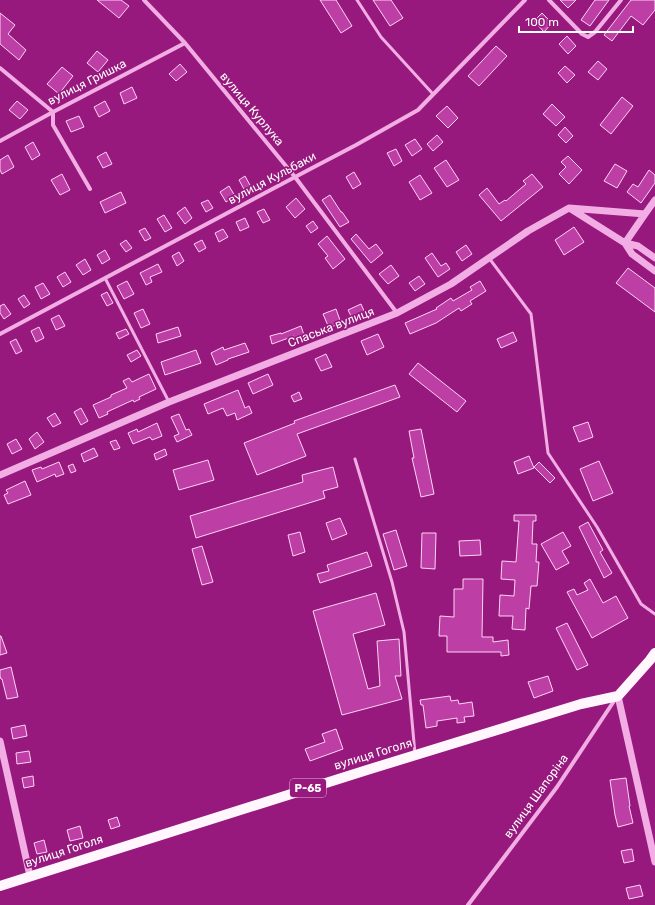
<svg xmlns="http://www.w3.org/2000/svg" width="655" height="905" font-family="Rubik,sans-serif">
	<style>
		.building { fill: #bd3ea5; stroke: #fcd4f4 }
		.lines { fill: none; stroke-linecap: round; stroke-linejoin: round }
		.service { stroke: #f1ade4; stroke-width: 3 }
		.minor { stroke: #f1ade4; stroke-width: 4 }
		.tertiary { stroke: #f1ade4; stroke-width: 7 }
		.primary { stroke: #fff7fd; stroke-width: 10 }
		.labels { text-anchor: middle; stroke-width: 3.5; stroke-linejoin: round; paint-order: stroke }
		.shield { fill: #98197e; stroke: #e0bad8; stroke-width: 1 }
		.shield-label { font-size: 11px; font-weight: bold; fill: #fff }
		.street-label { font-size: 12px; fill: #fff; stroke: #98197e }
	</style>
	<rect width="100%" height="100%" fill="#98197e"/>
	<path class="building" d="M97 0H121L129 6 119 18Z
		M320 0H336L352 26 341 33Z
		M373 0H391L403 18 390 26Z
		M560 0H576L568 8Z
		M595 0H609L590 26 581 20Z
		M631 0H655V10L643 25 631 16 612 41 604 35Z
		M0 13 15 25 8 34 26 50 19 60 0 44Z
		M542 13 552 23 544 32 534 21Z
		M567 36 576 46 568 54 559 44Z
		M496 46 507 56 479 86 468 76Z
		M97 51 108 60 98 72 87 63Z
		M598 61 607 69 598 80 588 72Z
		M180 64 187 72 176 81 169 74Z
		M565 66 575 75 567 83 558 73Z
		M62 67 73 76 59 94 47 84Z
		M132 87 137 98 124 104 120 93Z
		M622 97 633 106 611 134 600 125Z
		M17 101 28 110 20 119 9 110Z
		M105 101 110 111 99 117 94 107Z
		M552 104 565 117 556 126 543 114Z
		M447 106 458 118 448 128 436 116Z
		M79 116 84 127 71 132 66 121Z
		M565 127 573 136 566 143 558 135Z
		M437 135 443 142 433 151 427 144Z
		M415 139 422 149 412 156 405 145Z
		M33 142 40 155 32 160 25 147Z
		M396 149 402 161 394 166 387 153Z
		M106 152 112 164 103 168 97 157Z
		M8 155 14 167 2 174 0 170V160Z
		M568 156 582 170 569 184 559 174 566 167 561 162Z
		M446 160 459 180 447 187 434 168Z
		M615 164 627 171 617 188 604 181Z
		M649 170 655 175V183L641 203 627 192 633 184 638 187Z
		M354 172 361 184 353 189 346 177Z
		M62 174 70 190 60 195 51 180Z
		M532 174 543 187 501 221 479 195 487 188 499 204 505 200 506 201 526 184 523 181Z
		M420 175 432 193 420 200 409 182Z
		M245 176 251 187 245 191 239 180Z
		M229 186 235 196 226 202 220 192Z
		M121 192 126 203 105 213 100 202Z
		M330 195 341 212H342L349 222 340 227 322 200Z
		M296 198 305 209 295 218 286 207Z
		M208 200 213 208 206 212 201 203Z
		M185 207 192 218 185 224 177 213Z
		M264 209 270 220 263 223 257 212Z
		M164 215 172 228 165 232 157 219Z
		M245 218 249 227 240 231 236 222Z
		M313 221 318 228 311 233 306 226Z
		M574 227 584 242 564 255 555 240Z
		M145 228 151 238 145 241 139 231Z
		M223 229 228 237 219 242 215 233Z
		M356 234 369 249 376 244 383 253 371 263 351 239Z
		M327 236 345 259 333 269 325 258 328 256 318 244Z
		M126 240 132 248 126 252 120 244Z
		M202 240 206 248 199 252 194 244Z
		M466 245 472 254 462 261 456 252Z
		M105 250 110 259 102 264 97 255Z
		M179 252 184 261 177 266 172 256Z
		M432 253 441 266 446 263 450 269 438 277 425 258Z
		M85 259 91 270 83 275 76 265Z
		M158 264 162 272 150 277 152 282 146 285 140 273Z
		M391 265 399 276 388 284 379 274Z
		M628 268 655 288V312L616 283Z
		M65 272 71 282 63 287 57 277Z
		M419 276 425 284 415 291 409 283Z
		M127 281 134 294 124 299 117 286Z
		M480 281 486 291 470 301 472 304 461 311 459 308 436 323 410 334 405 323 437 309 436 308 451 298 453 301 472 290 470 287Z
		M43 283 50 294 41 299 35 287Z
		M107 292 113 303 107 306 101 295Z
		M24 295 30 304 24 308 18 299Z
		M4 304 11 314 4 319 0 313V306Z
		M361 304 365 313 352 318 348 310Z
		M143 309 150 324 141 328 134 313Z
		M336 309 341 323 329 328 323 314Z
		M59 315 65 326 56 330 51 319Z
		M301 326 304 335 295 339 294 336 272 344 270 336 281 333V334Z
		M39 327 44 338 36 342 31 331Z
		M178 327 181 336 158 343 156 334Z
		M126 329 129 334 119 339 116 333Z
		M513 332 517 341 501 348 497 339Z
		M378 334 384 347 367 355 361 341Z
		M16 339 22 351 16 354 10 342Z
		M245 343 249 352 228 359V360L216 365 211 353 223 347 224 350Z
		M137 350 141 356 131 362 127 355Z
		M196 350 201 363 165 375 161 362Z
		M326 354 332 367 321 371 315 359Z
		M418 363 466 401 457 412 409 374Z
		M149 374 156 389 139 397 140 399 134 402 133 400 107 412 108 414 99 418 93 405 111 397V395L127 388 123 381 129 378 132 382Z
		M268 374 273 385 253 394 248 383Z
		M395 385 400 397 297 434 306 456 257 475 244 443 295 423 294 421Z
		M238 390 245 408 249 406 252 413 237 420 235 413 227 416 223 408 208 414 204 404Z
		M299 392 302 399 294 402 291 396Z
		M81 408 88 421 81 425 74 412Z
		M55 413 61 423 53 427 47 418Z
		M179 414 186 430 189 429 192 435 177 442 174 436 179 434 171 417Z
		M588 422 593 437 579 442 573 427Z
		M157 423 162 436 152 440 150 437 133 444 128 433 137 429 138 432Z
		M421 429 434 494 421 497 412 458H414L409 431Z
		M37 432 44 442 35 449 29 439Z
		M16 439 22 449 12 454 7 444Z
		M116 440 120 448 114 450 110 442Z
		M94 448 98 456 84 462 81 454Z
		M165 449 167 455 156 460 154 454Z
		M529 456 534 468 518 474 514 462Z
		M208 460 214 480 179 490 173 470Z
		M599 461 613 493 593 501 580 469Z
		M59 462 64 474 56 477 55 474 37 482 32 470 41 467 42 469Z
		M539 462 555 478 550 483 534 467Z
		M73 464 76 471 71 473 68 466Z
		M333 467 338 487 323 491 325 498 196 538 190 516 303 482 302 475Z
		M25 481 31 495 8 504 4 495 8 493 6 490Z
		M514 515H536V521H533L532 544H537L536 562H539L537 586H531L529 609 526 608 525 630 512 629 513 616H499L500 595 514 596 515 580 501 579 502 561 516 562 519 521H514Z
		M340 518 347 534 332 540 326 523Z
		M588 522 603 550 600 552 612 573 604 578 579 527Z
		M396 530 407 566 394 570 383 534Z
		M300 532 305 552 293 556 288 535Z
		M563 532 571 546 562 551 569 563 556 570 541 544Z
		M422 533H436L435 569 421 568Z
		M480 540 481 555 460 556 459 541Z
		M202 546 213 582 202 585 192 549Z
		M367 552 372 566 320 583 317 574 329 571 327 565Z
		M463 579H483L482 637H493V642L508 640 509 655 501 656V652H447V636H439L440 616 454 617V589H463Z
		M590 579 603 603 616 596 628 618 592 638 567 592 574 589 577 595 588 590 584 583Z
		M376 593 385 625 353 634 368 689 380 686 377 641 399 639 401 676H395L402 699 342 715 313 611Z
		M567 623 588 665 577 670 556 628Z
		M0 636H1L7 653 0 655Z
		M11 667 18 697 7 699 2 679H1L0 676V670Z
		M548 676 553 691 534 698 528 682Z
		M450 696 451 701 458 700 459 704 472 702 474 716 464 717 465 722 457 723V718L437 721V726L426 728 423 705H421L420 700Z
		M25 725 27 736 13 739 11 728Z
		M336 729 343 749 310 761 305 749 325 742 322 734Z
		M29 751 31 762 17 764 16 753Z
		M33 776 34 786 24 788 22 778Z
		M626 778 630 806H629L633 823 618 827 615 815 610 780Z
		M117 817 120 826 111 829 108 820Z
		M80 826 83 838 70 841 67 830Z
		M44 840 47 852 37 854 34 843Z
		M632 849 634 861 624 863 621 851Z
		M640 885 643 896 629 899 626 888Z"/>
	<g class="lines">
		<path class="service" d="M357 0 381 37 433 94
			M489 258 531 314 548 453 597 527 641 604 655 614
			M105 278 169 402
			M355 459 392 582 404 632 415 754"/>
		<path class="minor" d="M144 0 185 43 295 177 397 313
			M549 0 582 34 588 37 595 32 621 0
			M0 68 53 112V125L90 189
			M0 141 53 112 185 43
			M0 334 295 177 356 145 418 110 525 0
			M468 905 557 787 616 698"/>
		<path class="tertiary" d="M571 209 625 243 638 246 655 258
			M625 243 632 254 655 271
			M625 243 645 214
			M0 475 169 402 397 313 451 284 528 231 569 208 645 214 655 200
			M618 696 655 862
			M0 741 30 876"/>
		<path class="primary" d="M0 886 367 770 581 704 618 696 650 660 655 653"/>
	</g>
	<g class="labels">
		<rect class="shield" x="290" y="779" width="36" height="18" rx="3"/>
		<g class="shield-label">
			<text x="308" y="792">Р-65</text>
		</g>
		<g class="street-label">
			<text transform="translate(87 82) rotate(-27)" y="4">вулиця Гришка</text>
			<text transform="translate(252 109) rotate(50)" y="4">вулиця Курлука</text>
			<text transform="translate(272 178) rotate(-28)" y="4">вулиця Кульбаки</text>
			<text transform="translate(331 327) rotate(-21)" y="4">Спаська вулиця</text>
			<text transform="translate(373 754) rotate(-17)" y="4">вулиця Гоголя</text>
			<text transform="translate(536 796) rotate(-54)" y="4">вулиця Шапоріна</text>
			<text transform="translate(64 851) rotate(-18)" y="4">вулиця Гоголя</text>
		</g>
	</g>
	<path d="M519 26v6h114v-6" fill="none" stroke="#ffffff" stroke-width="2"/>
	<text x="525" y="26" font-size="12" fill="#ffffff" stroke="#98197e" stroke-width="3" paint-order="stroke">100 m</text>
</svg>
